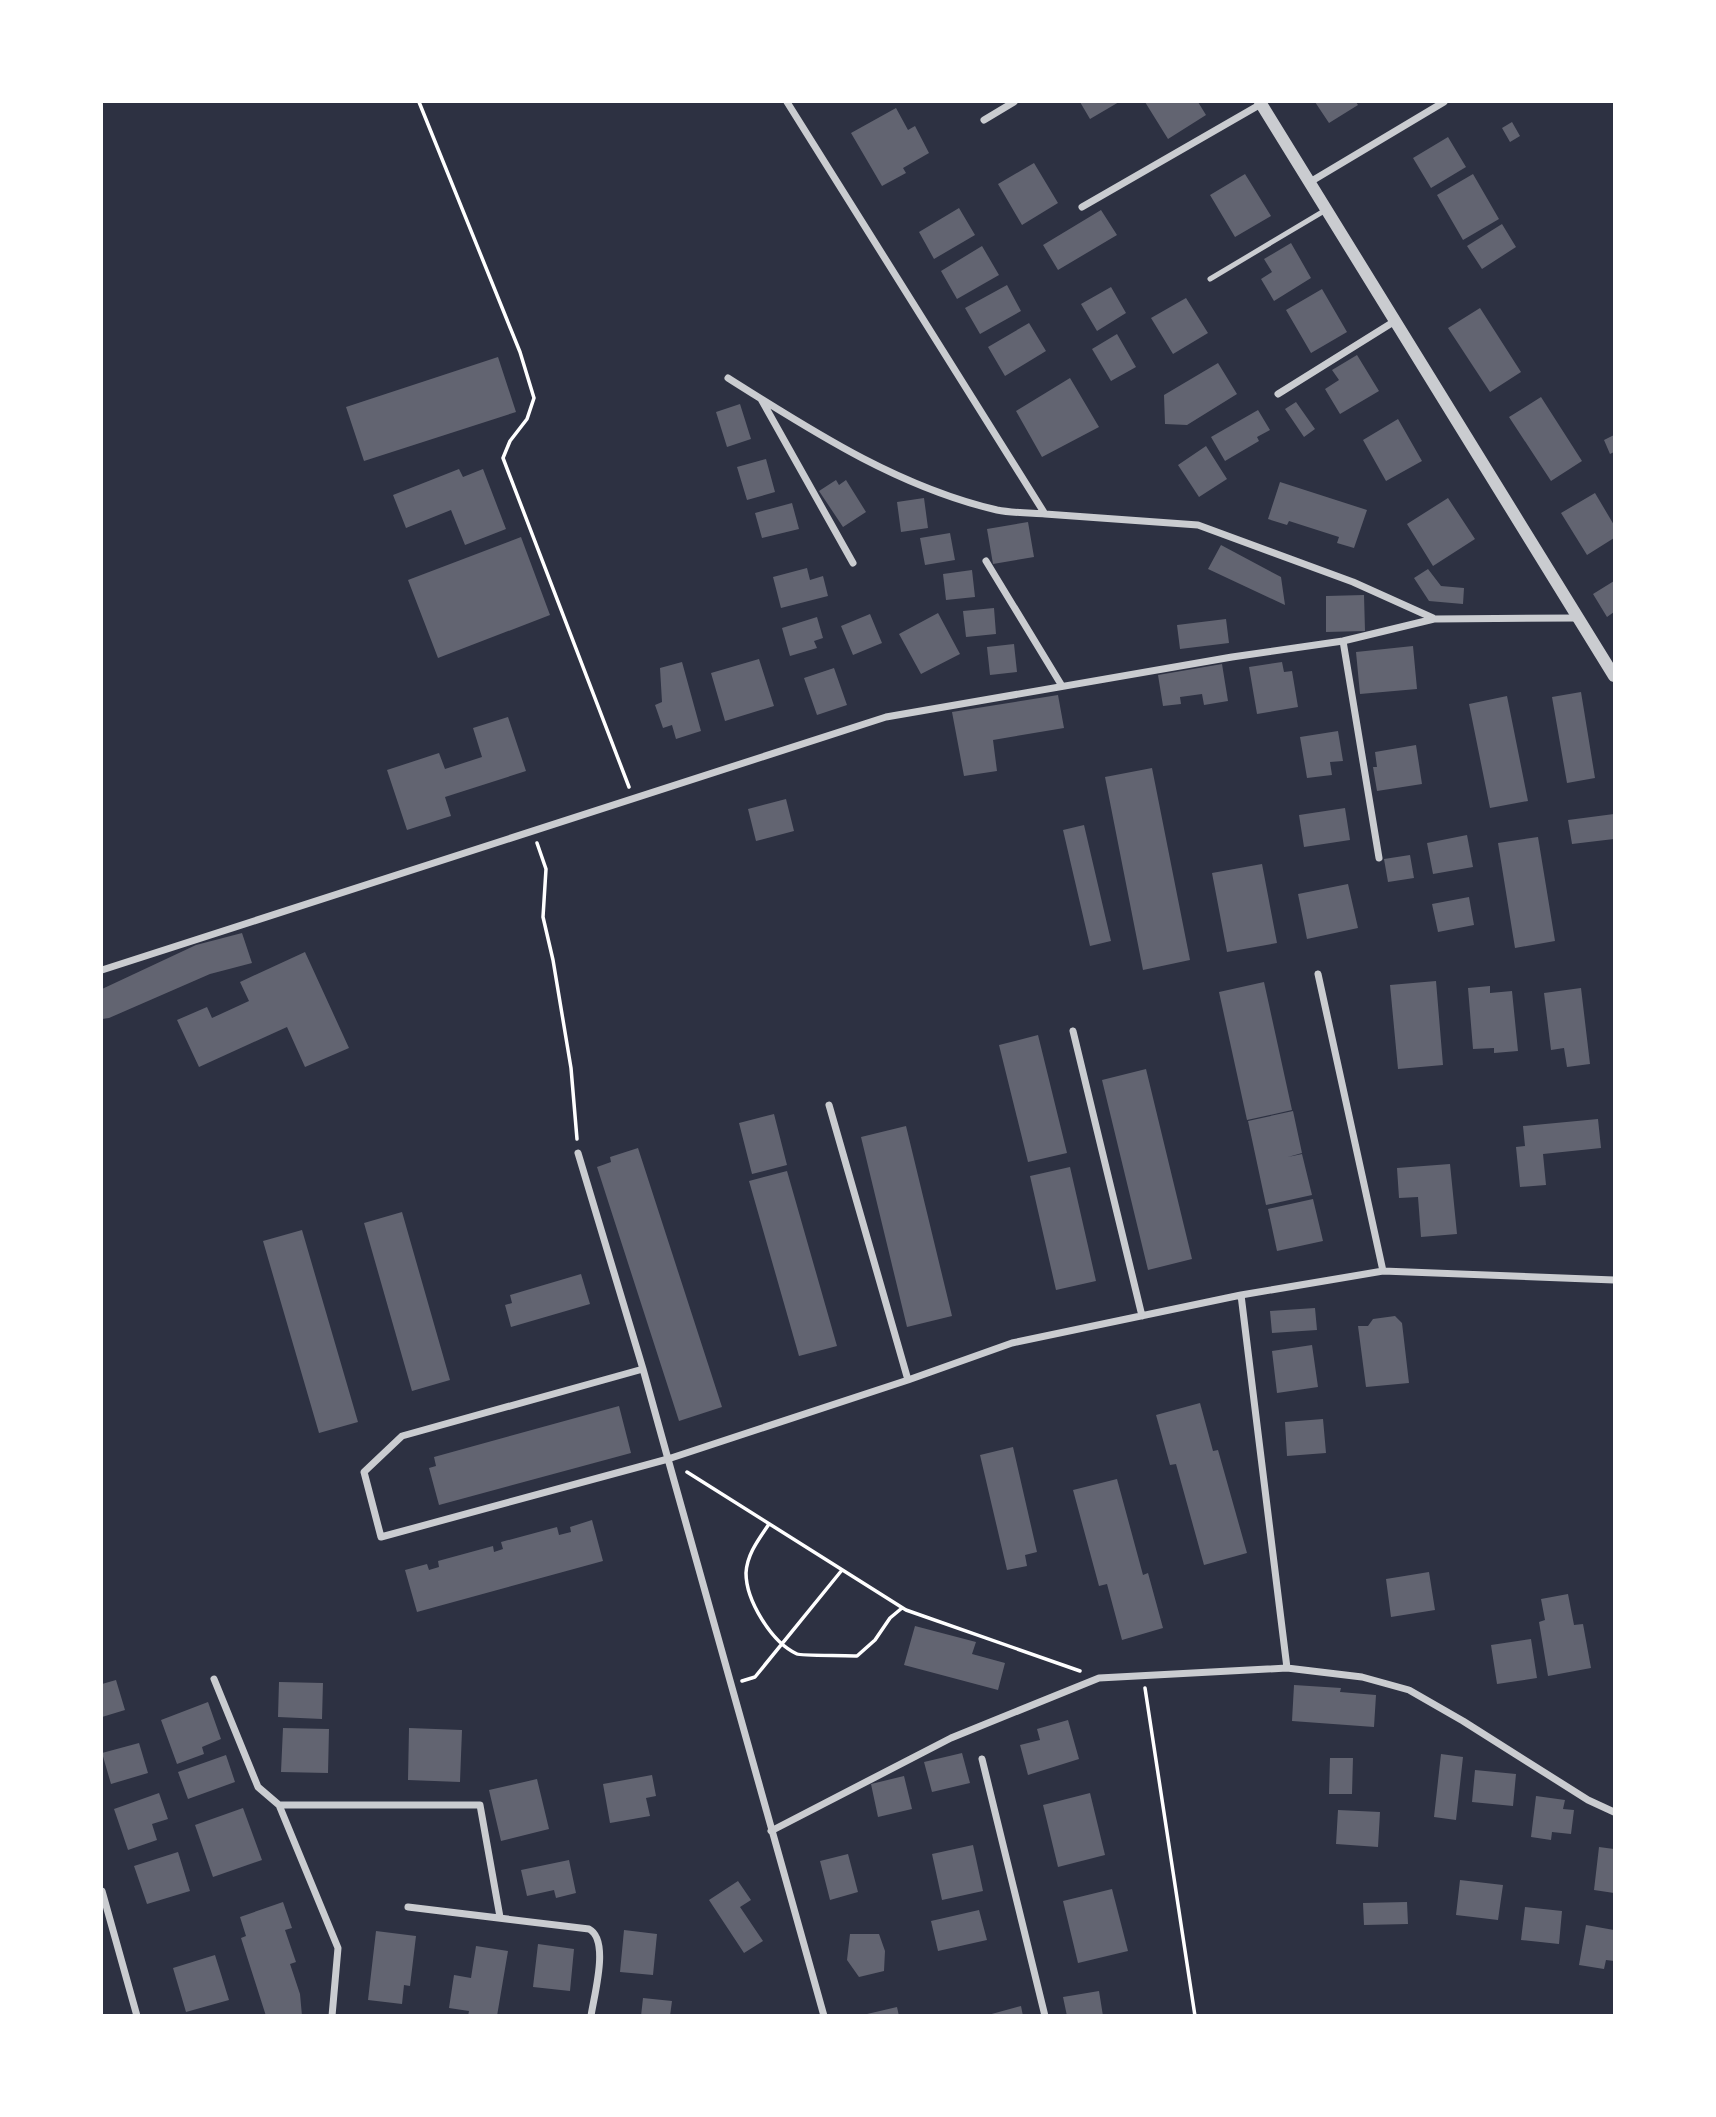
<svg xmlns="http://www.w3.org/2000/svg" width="1716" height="2117" font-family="Rubik,sans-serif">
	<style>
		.building { fill: #626471 }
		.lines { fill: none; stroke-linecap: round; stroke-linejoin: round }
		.path { stroke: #fff; stroke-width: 3.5 }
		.service { stroke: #caccd0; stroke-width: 5 }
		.minor { stroke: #caccd0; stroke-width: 7 }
		.tertiary { stroke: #caccd0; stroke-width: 12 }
	</style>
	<rect width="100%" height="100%" fill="#2d3142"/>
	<path class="building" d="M1080 102H1119L1090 119Z
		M1145 102H1198L1206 115 1168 139Z
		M1315 102H1356L1358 105 1329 123Z
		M896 108 908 130 915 126 929 153 903 168 906 173 882 186 851 133Z
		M1512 122 1520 136 1510 142 1502 128Z
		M1448 137 1466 167 1431 188 1413 158Z
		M1034 163 1058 203 1022 225 998 184Z
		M1245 174 1271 216 1235 237 1210 195Z
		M1473 174 1499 219 1463 240 1437 195Z
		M959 208 975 235 934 259 919 232Z
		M1101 210 1117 235 1058 270 1043 245Z
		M1502 224 1516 247 1482 269 1467 246Z
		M1291 243 1311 278 1274 301 1261 279 1272 272 1264 259Z
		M982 246 999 275 957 299 941 271Z
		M1007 285 1021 311 980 334 965 308Z
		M1111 287 1126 313 1097 331 1081 304Z
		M1322 289 1347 332 1311 353 1286 310Z
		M1186 298 1208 333 1173 354 1151 318Z
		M1480 308 1521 372 1490 392 1448 328Z
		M1029 323 1046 351 1005 376 988 347Z
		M1117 334 1136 367 1111 381 1092 349Z
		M1357 355 1379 391 1340 414 1325 389 1339 380 1332 370Z
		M498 357 516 412 364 461 346 407Z
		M1218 363 1237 394 1187 425 1165 424 1164 395Z
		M1070 378 1099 427 1042 457 1016 411Z
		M1541 397 1582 461 1551 481 1509 417Z
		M1296 402 1315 429 1304 437 1285 409Z
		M740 404 751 439 727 447 716 412Z
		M1258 410 1270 430 1257 437 1259 441 1225 461 1211 437Z
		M1398 419 1422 461 1386 481 1363 440Z
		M1614 435V452L1610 454 1604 440Z
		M1206 446 1227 479 1199 497 1178 465Z
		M766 459 775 492 747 500 737 467Z
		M459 469 463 477 483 469 506 529 465 545 451 510 406 528 393 495Z
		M836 480 839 485 846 480 866 512 843 527 819 491Z
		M1280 482 1367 510 1354 548 1337 543 1339 537 1289 521 1287 525 1268 519Z
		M1595 493 1614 525V538L1587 555 1561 513Z
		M924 498 928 528 901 532 897 502Z
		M1448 498 1475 539 1433 566 1407 524Z
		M792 503 799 529 762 538 755 513Z
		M1028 522 1034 557 993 564 987 529Z
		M950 533 955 560 925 565 920 538Z
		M521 537 550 615 438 658 408 580Z
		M1221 545 1281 577 1285 605 1208 569Z
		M807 568 810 580 823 576 828 596 781 608 773 577Z
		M1428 569 1441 586 1464 588 1463 604 1429 601 1414 578Z
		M972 570 975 597 946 600 943 574Z
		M1614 581V612L1607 617 1593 594Z
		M1364 595 1365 631 1326 632V596Z
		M994 608 996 634 966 637 963 611Z
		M938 613 960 654 921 674 899 634Z
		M870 614 882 643 853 655 841 626Z
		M817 617 823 638 814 641 817 648 790 656 782 628Z
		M1226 619 1229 643 1180 649 1177 625Z
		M1014 644 1017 672 990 675 987 647Z
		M1413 646 1417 689 1360 694 1356 652Z
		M759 659 774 706 725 721 711 673Z
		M682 662 701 731 676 739 672 725 663 728 655 705 662 702 660 668Z
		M1282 662 1284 672 1292 671 1298 707 1257 714 1249 667Z
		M1222 664 1228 701 1204 705 1202 694 1180 697 1181 704 1163 706 1158 675Z
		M834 668 847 705 817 715 804 678Z
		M1581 692 1595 778 1567 783 1552 697Z
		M1058 695 1064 728 993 740 997 771 964 776 952 712Z
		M1507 696 1528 801 1490 808 1469 704Z
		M508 717 526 771 445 797 451 816 407 830 387 770 439 753 445 769 482 757 473 728Z
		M1338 731 1343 761 1330 762 1332 775 1307 778 1300 737Z
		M1416 745 1422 784 1377 791 1373 767H1377L1375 752Z
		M1152 768 1190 960 1143 970 1105 777Z
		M786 799 794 831 756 841 748 809Z
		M1345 808 1350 840 1304 847 1299 815Z
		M1614 814V839L1572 844 1568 820Z
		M1084 825 1111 941 1090 946 1063 830Z
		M1467 835 1473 867 1433 874 1427 843Z
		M1538 837 1555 941 1515 948 1498 843Z
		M1410 855 1414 878 1388 882 1384 859Z
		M1262 864 1277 943 1227 952 1212 873Z
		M1348 884 1358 928 1307 939 1298 894Z
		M1469 897 1474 925 1438 932 1432 904Z
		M242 933 252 963 210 974 109 1018 102 1019V989L196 945Z
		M305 952 349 1048 305 1067 287 1027 199 1067 177 1020 207 1007 212 1018 249 1001 240 982Z
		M1436 981 1443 1065 1398 1069 1390 985Z
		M1264 982 1292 1110 1247 1120 1219 992Z
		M1490 986V993L1512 991 1518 1051 1494 1053V1048L1473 1049 1468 988Z
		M1581 988 1590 1064 1567 1067 1564 1048 1551 1050 1544 993Z
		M1038 1035 1067 1153 1028 1162 999 1045Z
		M1146 1069 1192 1259 1148 1270 1102 1080Z
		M1293 1111 1302 1153 1288 1157 1302 1154 1312 1195 1266 1205 1248 1121Z
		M774 1114 787 1165 752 1174 739 1123Z
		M1598 1119 1601 1148 1543 1154 1546 1185 1520 1187 1516 1147 1525 1146 1523 1126Z
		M906 1126 952 1316 907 1327 861 1137Z
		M638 1148 722 1407 679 1421 597 1167 611 1162 610 1157Z
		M1450 1164 1457 1234 1421 1237 1418 1197 1399 1198 1397 1168Z
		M1070 1167 1096 1281 1056 1290 1030 1176Z
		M787 1171 837 1346 799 1356 749 1181Z
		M1313 1199 1323 1241 1277 1251 1268 1209Z
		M402 1212 450 1380 412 1391 364 1223Z
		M302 1230 358 1422 319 1433 263 1241Z
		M581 1274 590 1304 511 1327 505 1305 512 1303 510 1295Z
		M1315 1308 1317 1330 1272 1333 1270 1311Z
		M1395 1316 1402 1323 1409 1383 1366 1387 1358 1326H1368L1373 1319Z
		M1312 1345 1318 1387 1277 1393 1272 1351Z
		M1200 1403 1213 1451 1218 1450 1247 1553 1204 1565 1176 1464 1170 1465 1156 1415Z
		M619 1406 631 1453 439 1505 429 1468 436 1466 434 1457Z
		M1323 1419 1326 1453 1287 1456 1285 1422Z
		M1013 1447 1037 1552 1025 1555 1027 1566 1007 1570 980 1455Z
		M1117 1479 1143 1575 1148 1573 1163 1628 1122 1640 1107 1584 1099 1586 1073 1490Z
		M592 1520 603 1561 417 1612 405 1570 427 1564 429 1570 439 1567 438 1561 493 1546 494 1552 503 1549 501 1542 557 1527 559 1535 571 1532 570 1527Z
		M1429 1572 1435 1610 1391 1617 1386 1579Z
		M1568 1594 1574 1625 1583 1624 1591 1668 1548 1676 1539 1622 1545 1620 1541 1599Z
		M915 1626 976 1642 972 1654 1005 1663 998 1690 904 1665Z
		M1531 1639 1537 1678 1497 1684 1491 1645Z
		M116 1680 125 1710 102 1717V1684Z
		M279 1682 323 1683 322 1719 278 1717Z
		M1294 1685 1341 1688 1340 1692 1376 1695 1374 1727 1292 1721Z
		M208 1702 221 1739 202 1747 204 1754 177 1764 161 1720Z
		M1068 1720 1079 1759 1028 1775 1020 1745 1040 1740 1037 1729Z
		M283 1728 329 1729 328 1773 281 1772Z
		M409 1728 462 1730 460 1782 408 1780Z
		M139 1743 148 1773 111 1784 102 1753Z
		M962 1753 970 1783 932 1792 924 1762Z
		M1441 1754 1463 1757 1456 1820 1434 1817Z
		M226 1755 235 1782 188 1799 178 1772Z
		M1330 1758H1353L1352 1794H1329Z
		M1475 1770 1516 1774 1513 1806 1472 1802Z
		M652 1775 656 1796 646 1798 650 1816 610 1823 603 1784Z
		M904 1776 912 1809 878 1817 871 1784Z
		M537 1779 549 1829 501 1841 489 1790Z
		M159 1793 168 1819 152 1824 157 1840 128 1850 114 1809Z
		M1090 1793 1105 1855 1058 1867 1043 1805Z
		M1536 1796 1565 1800 1563 1809 1574 1810 1571 1834 1552 1832 1551 1840 1531 1837Z
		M243 1808 262 1860 213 1877 195 1825Z
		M1338 1810 1380 1812 1378 1847 1336 1844Z
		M973 1845 983 1891 942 1900 932 1854Z
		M1599 1847 1614 1849V1893L1594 1890Z
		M178 1852 190 1891 147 1904 134 1866Z
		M848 1854 858 1892 830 1900 820 1861Z
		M569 1860 576 1893 556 1898 554 1890 527 1896 521 1870Z
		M1460 1880 1503 1885 1498 1920 1456 1915Z
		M738 1881 751 1900 740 1907 763 1941 744 1953 709 1900Z
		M1112 1889 1128 1951 1078 1963 1063 1901Z
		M283 1902 292 1928 285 1930 296 1962 290 1964 300 1994 302 2016H266L241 1938 246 1936 240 1917Z
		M1407 1902 1408 1924 1364 1925 1363 1903Z
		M1525 1907 1562 1911 1559 1944 1521 1940Z
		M979 1910 987 1940 938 1951 931 1921Z
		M1586 1925 1614 1930V1961L1606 1960 1604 1969 1579 1965Z
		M624 1930 657 1934 653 1975 620 1972Z
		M376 1931 416 1936 410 1986 404 1985 402 2004 368 2000Z
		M850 1934H879L885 1951 884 1971 859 1977 847 1960Z
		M538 1944 574 1949 570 1991 533 1987Z
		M476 1946 508 1951 497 2016H468L469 2011 449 2008 454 1975 471 1978Z
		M215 1955 229 2000 186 2012 173 1968Z
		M1099 1991 1103 2016H1067L1063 1997Z
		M643 1998 672 2001 670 2016H641Z
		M1021 2006 1023 2016H988V2015Z
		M897 2007 899 2016H867V2014Z"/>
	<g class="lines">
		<path class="path" d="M419 102 520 352 534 398 527 419 510 441 503 458 629 787
			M537 843 546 869 543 917 553 960 571 1068 577 1139
			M687 1472 906 1610 1080 1671
			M769 1524C759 1539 747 1554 746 1573 746 1600 771 1642 797 1654 801 1656 846 1655 857 1656L875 1640 890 1618 902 1608
			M742 1681 755 1677 842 1570
			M1145 1688 1195 2016"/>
		<path class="service" d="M1210 279 1324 211"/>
		<path class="minor" d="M787 102 1045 514 1198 525 1353 582 1433 618
			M984 120 1014 102
			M1310 182 1444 102
			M1082 207 1261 104
			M728 378C812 431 898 487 997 510 1012 513 1029 513 1045 514
			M1278 394 1395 321
			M761 399 853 563
			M986 561 1062 686
			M1343 641 1379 858
			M102 970 886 717 1232 657 1343 641 1434 619 1577 618
			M1318 974 1383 1271
			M1073 1031 1142 1316
			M829 1105 908 1380
			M578 1153 643 1369
			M1241 1295 1287 1668
			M643 1369 668 1459 381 1537 364 1472 402 1436Z
			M214 1679 258 1787 279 1805 338 1948 332 2016
			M982 1759 1045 2016
			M279 1805H480L500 1917
			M771 1831 951 1738 1099 1678 1287 1668 1362 1677 1409 1690 1463 1721 1588 1800 1614 1812
			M102 1891 137 2016
			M408 1907 589 1929C610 1940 594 1995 591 2016
			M824 2016 668 1459 908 1380 1012 1343 1241 1295 1383 1271 1614 1280"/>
		<path class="tertiary" d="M1260 102 1614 676"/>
	</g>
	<rect width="1716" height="2117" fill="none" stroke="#ffffff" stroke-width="206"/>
</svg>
